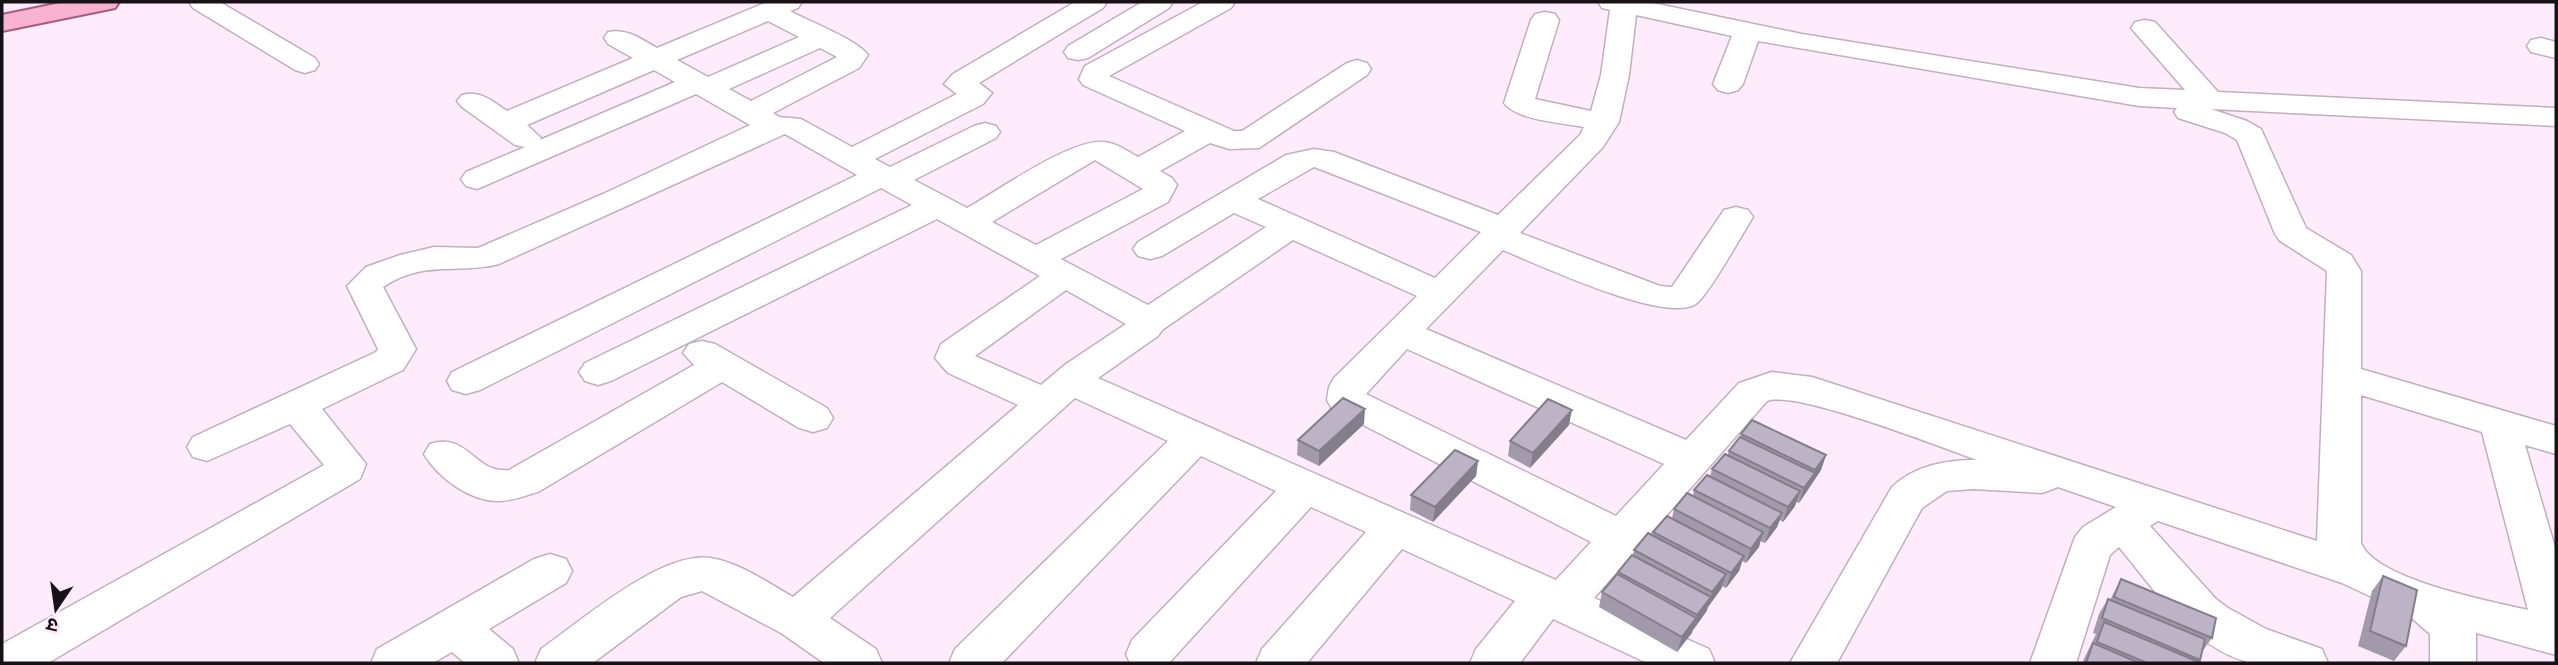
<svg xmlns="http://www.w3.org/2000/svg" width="2558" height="665" font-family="'Alegreya Sans','Noto Sans Devanagari',sans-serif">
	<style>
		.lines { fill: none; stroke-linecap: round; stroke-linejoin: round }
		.minor-casing { stroke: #c1afbe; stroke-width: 3 }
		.major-casing { stroke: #a85a7c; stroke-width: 4 }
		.minor { fill: #fff; fill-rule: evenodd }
		.major { fill: #f9b3d1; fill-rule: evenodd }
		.wall { fill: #a29aab }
		.shaded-wall { fill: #847d8b }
		.building { fill: #bcb3c7; stroke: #847d8b; stroke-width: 2 }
	</style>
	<rect width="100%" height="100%" fill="#feecfc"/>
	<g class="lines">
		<defs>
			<path id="minor" d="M189 2H220L315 58 319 64 315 70 305 73 295 70 193 8Z
				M767 2H802L798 8 790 11C808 21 858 40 868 55L859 68 773 113 779 117 801 119 852 147 957 94 944 84 953 74 1075 2H1107L1103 8 979 83 992 93 983 104 875 159 890 167 974 126 985 123 996 126 1000 132 996 138 914 180 967 208C999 190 1070 139 1104 142 1117 143 1127 151 1138 157L1185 131 1083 85 1079 79 1085 66 1203 2H1235L1231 8 1109 76 1234 131H1242L1347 63 1357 60 1367 63 1371 69 1367 75 1259 148 1229 149 1210 143 1160 171 1172 178 1177 185 1168 202 1061 259 1148 305 1266 227 1234 213 1162 256 1150 259 1138 256 1133 249 1138 242 1286 155 1314 149 1334 152 1498 215 1580 135 1584 127C1563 123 1516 120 1504 103L1531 20 1535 14 1545 12 1555 14 1559 20 1535 99 1591 111 1601 75 1610 10 1602 8 1598 2H1648L1802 34 2139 88 2185 90 2131 28 2135 22 2145 20 2155 22 2218 92 2556 108V126L2211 109 2247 121 2261 129 2306 228 2351 255 2361 271V369L2556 426V454L2525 445 2556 551V655L2476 633V663H2430V634L2406 613 2342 583 2158 521 2150 526 2216 599 2228 608 2266 629 2322 649 2328 663C2306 663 2273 665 2252 663 2192 649 2156 591 2119 547L2110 555 2076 663H2030L2075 537 2083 527 2116 507 2058 487 2042 493 1973 489 1947 491 1922 508 1837 663H1790L1892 487C1916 465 1946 460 1977 460 1940 447 1796 390 1767 401L1594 598 1709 649 1715 663H1647L1553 619 1520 663H1470L1476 649 1515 601 1402 549 1307 663H1256L1262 649 1366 532 1311 507 1169 663H1130L1126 654 1132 640 1276 491 1201 456 1002 663H949L955 649 1168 441 1075 398 830 618 876 649 882 663H824L781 633 702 591 681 597 593 663H535L541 649C581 621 661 551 710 558 739 562 768 583 793 597L1018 405 948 373 935 358 941 344 1040 276 937 219 611 381 598 385 585 381 579 372 585 363 912 205 881 188 480 390 466 394 452 390 447 381 452 372 857 175 785 134 499 264C456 275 425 259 383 287L416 349 403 370 322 409 366 464 360 479 48 663H2V644L324 465 290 424 207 461 193 457 187 447 193 437 376 352 378 349 347 286 366 267 400 255 434 247 478 248 603 194 750 125 696 94 477 189 466 186 461 179 466 172 525 147 515 145 462 107 457 101 462 95C480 90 492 101 507 111L633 58 608 44 604 38 608 32C627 28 641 39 657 48ZM1636 15 1732 36 1713 84 1718 90 1728 93 1738 90 1743 84 1758 41 2139 106 2177 108 2174 112 2178 118 2225 133 2237 140 2275 234 2280 241 2327 271 2317 541 1812 377 1772 372 1739 383 1686 440 1426 329 1503 250C1537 264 1669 326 1697 303 1711 291 1741 236 1753 217L1748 210 1736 207 1724 210 1672 287 1660 286 1520 233 1603 147 1619 122 1629 75ZM768 21 799 37 708 77 677 60ZM820 48 837 57 751 101 729 89ZM654 70 675 82 540 140 541 138 527 125ZM1095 160 1143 189 1036 245 992 222ZM1314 167 1317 168 1481 232 1435 278 1258 199ZM1293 240 1417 296 1334 378 1329 387 1327 400 1332 409 1591 542 1556 580 1098 378 1158 336 1162 330ZM1066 290 1126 324 1066 364 1041 385 975 356ZM1407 349 1664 464 1616 516 1366 394ZM2361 395 2482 432 2528 610C2490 601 2376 580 2361 543Z
				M1142 2H1173L1169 8 1088 58 1078 60 1068 58 1064 52 1068 46Z
				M2541 38 2556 42V58L2531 52 2527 46 2531 40Z
				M702 341 715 344 827 408 833 418 827 428 813 432 799 428 722 382 538 492C526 495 513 501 500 501 471 502 438 478 424 454L430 444C469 432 474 474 509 470L694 365 683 353 689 344Z
				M550 554 566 559 572 571 566 583 489 629 513 649 519 663H465L452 652 433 663H371L377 649 534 559Z"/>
			<path id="major" d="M65 2H119L115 8 2 31V15Z"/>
		</defs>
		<use href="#minor" class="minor-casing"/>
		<use href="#major" class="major-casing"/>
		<use href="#minor" class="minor"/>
		<use href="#major" class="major"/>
	</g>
	<path class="wall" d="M1364 424 1319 466 1297 455 1298 440Z
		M1569 425 1530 468 1508 456 1510 441Z
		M1741 434 1826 455 1821 470 1799 503 1796 502 1795 506 1783 522 1780 520 1777 527 1765 543 1760 541 1759 547 1746 563 1742 561 1739 571 1726 588 1722 586 1721 589 1708 607 1706 612 1677 652 1599 607 1602 592 1618 575V572L1633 555 1634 550 1652 535 1653 532 1672 518 1674 509 1693 496 1694 490 1710 477 1712 469 1727 456 1729 451 1740 438Z
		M1478 461 1476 476 1433 522 1410 510 1411 495Z
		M2383 576 2406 646 2394 661 2358 646 2372 591Z
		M2121 579 2212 638 2202 652 2199 662 2201 663H2082L2096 634 2093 633 2099 614 2108 599 2110 600Z"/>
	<path class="shaded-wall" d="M1365 409 1364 424 1319 466V451Z
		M1572 410 1569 425 1530 468 1533 453Z
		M1826 455 1821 470 1799 503 1804 488 1813 475 1815 470Z
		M1478 461 1476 476 1433 522 1435 507Z
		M1800 491 1795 506 1783 522 1788 507Z
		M1782 513 1777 527 1765 543 1770 528Z
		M1763 532 1759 547 1746 563 1751 549Z
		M1744 556 1739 571 1726 588 1731 573Z
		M1726 574 1721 589 1708 607 1706 612 1693 630 1697 615 1711 597 1712 592Z
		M1696 618 1692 633 1677 652 1682 637Z"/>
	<path class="building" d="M1343 398 1365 409 1319 451 1298 440Z
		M1548 399 1572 410 1533 453 1510 441Z
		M1752 420 1826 455 1815 470 1741 434Z
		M1740 437 1815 473 1804 488 1729 451Z
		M1455 450 1478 461 1435 507 1411 495Z
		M1725 454 1800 491 1788 507 1712 469Z
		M1707 475 1782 513 1770 528 1694 490Z
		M1687 493 1763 532 1751 549 1674 509Z
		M1667 516 1744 556 1731 573 1653 532Z
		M1648 533 1726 574 1712 592 1634 550Z
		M1632 555 1711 597 1697 615 1618 572Z
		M1617 574 1696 618 1682 637 1602 592Z
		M2383 576 2417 590 2406 646 2370 631Z
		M2121 579 2216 618 2212 638 2114 597Z
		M2108 599 2205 639 2200 660 2102 618Z
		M2104 622 2201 663H2147L2097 642Z
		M2093 643 2139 663H2086Z"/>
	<rect width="2558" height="665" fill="none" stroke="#181217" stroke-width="7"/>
	<g transform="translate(56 609) rotate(193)" stroke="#feecfc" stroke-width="5" paint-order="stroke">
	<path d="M0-5L12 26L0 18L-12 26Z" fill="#181217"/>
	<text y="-10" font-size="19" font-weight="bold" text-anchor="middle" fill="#181217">उ</text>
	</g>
</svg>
